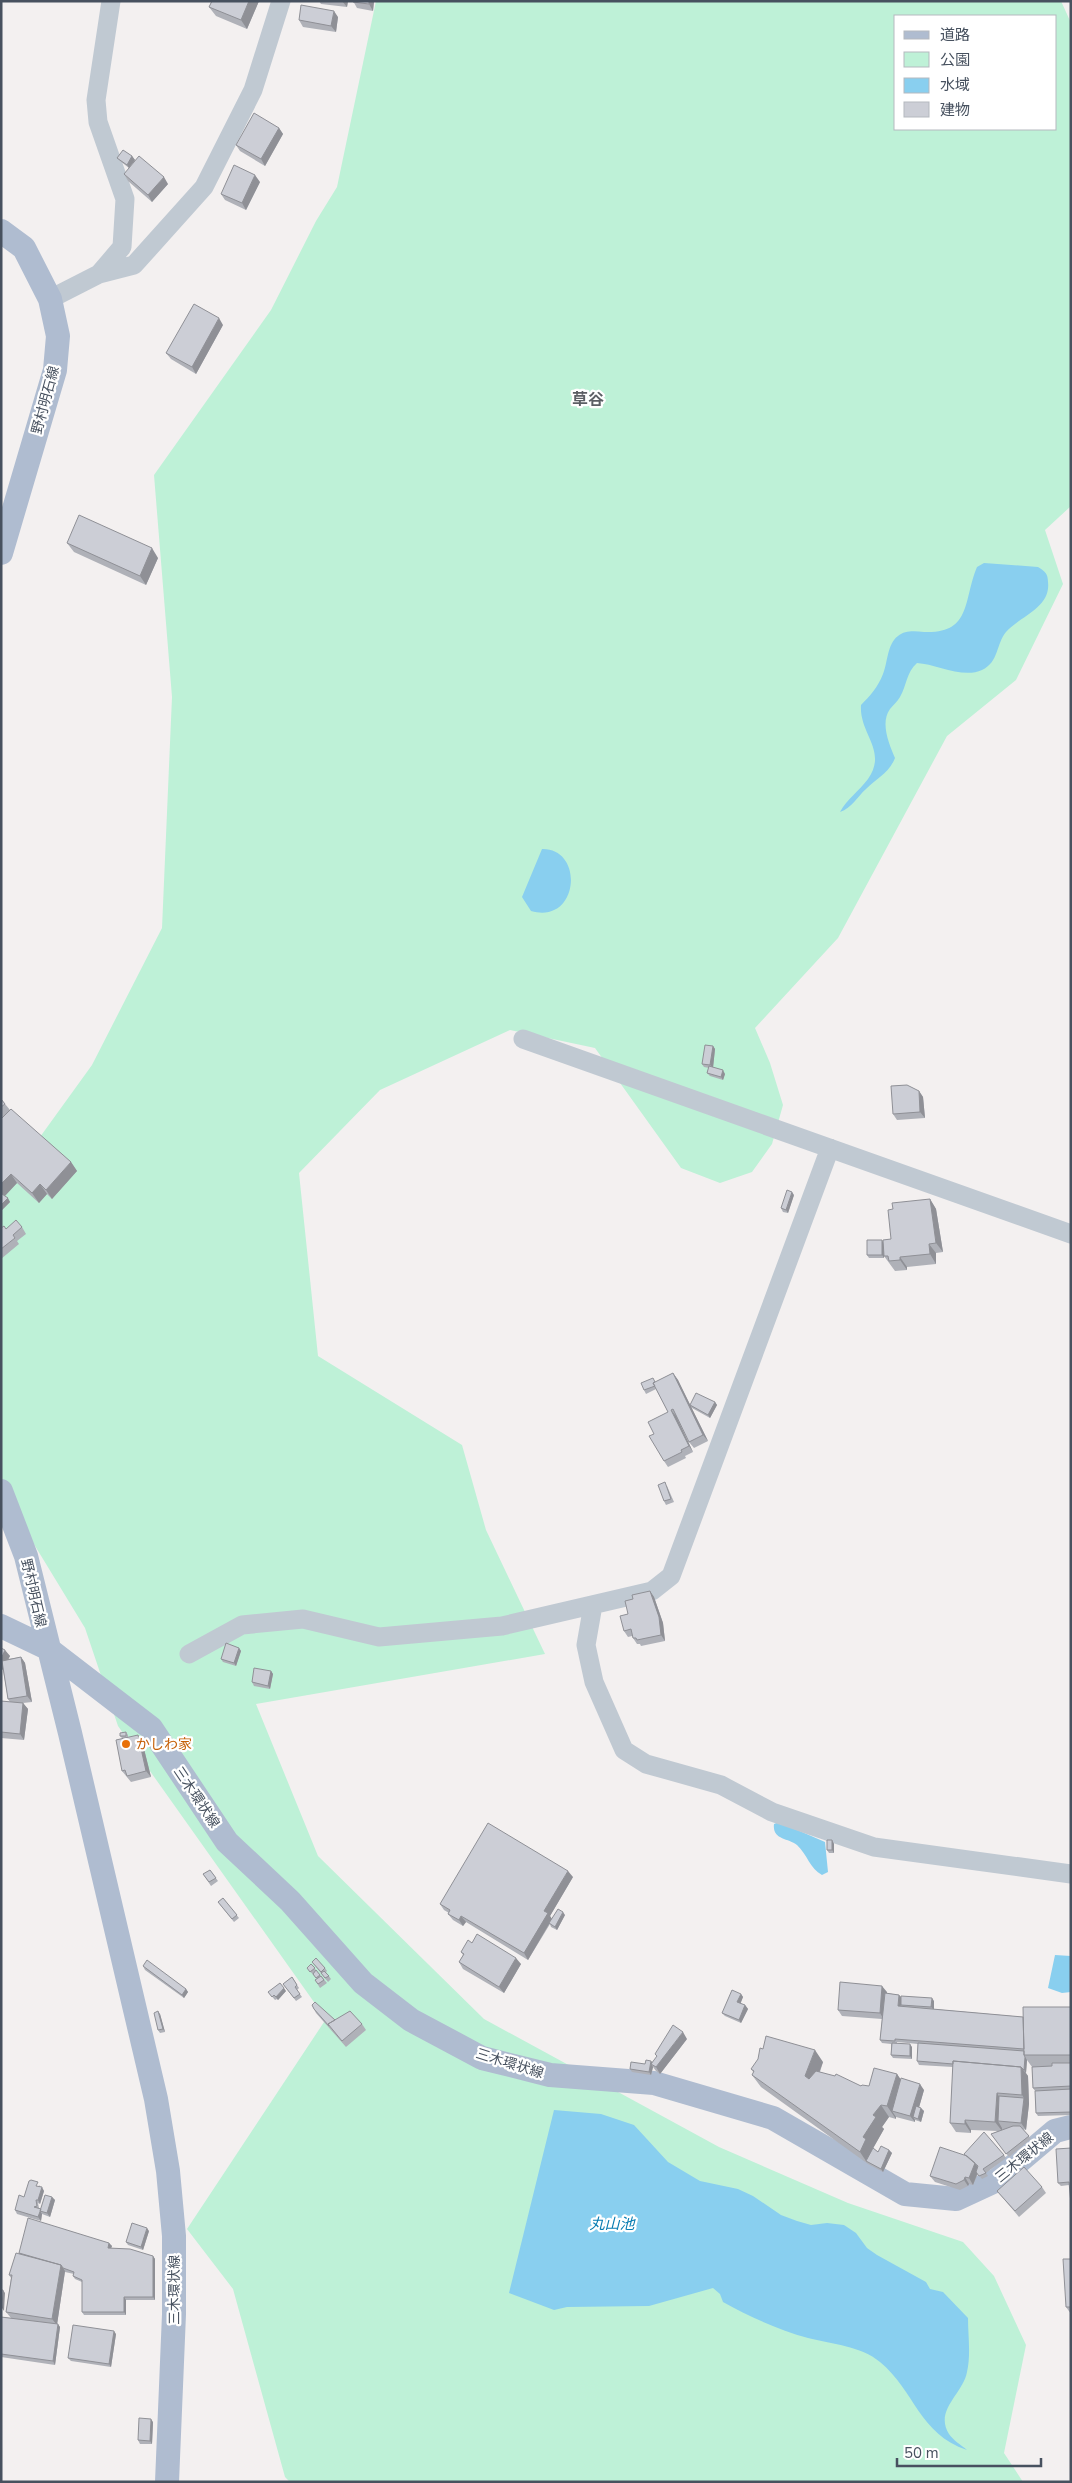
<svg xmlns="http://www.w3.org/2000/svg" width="1072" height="2483" font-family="'Nunito Sans','Noto Sans JP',sans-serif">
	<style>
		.green { fill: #bef1d7; fill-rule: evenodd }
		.water { fill: #89cfef }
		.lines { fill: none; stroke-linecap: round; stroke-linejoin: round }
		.minor { stroke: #c0c9d2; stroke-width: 19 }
		.major { stroke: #afbcd0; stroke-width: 24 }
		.wall { fill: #afb1b8 }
		.shaded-wall { fill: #8f9096 }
		.building { fill: #ccced6; stroke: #8f9096 }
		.food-dot { fill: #e8710a; stroke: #fff; stroke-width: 2 }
		.labels { text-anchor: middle; stroke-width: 4.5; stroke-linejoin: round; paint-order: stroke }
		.street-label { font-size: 14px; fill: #47515f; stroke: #fff }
		.food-label { font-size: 14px; fill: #c56008; stroke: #fff; text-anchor: start }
		.water-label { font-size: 15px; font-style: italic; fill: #077cb2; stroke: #fff }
		.quarter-label { font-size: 16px; font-weight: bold; fill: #5c5f65; stroke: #fff }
	</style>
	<rect width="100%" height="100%" fill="#f3f0f0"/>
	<path class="green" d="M376 1H1061L1071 23V506L1045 530 1063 584 1016 680 947 736 838 938 755 1028 770 1063 783 1105 772 1144 752 1172 720 1183 681 1168 595 1048 510 1030 380 1090 299 1173 318 1356 462 1445 486 1530 545 1654 256 1704 318 1856 484 2019 719 2147 848 2203 963 2242 994 2276 1026 2345 1004 2453 1023 2482H290L285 2477 233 2289 187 2229 326 2019 118 1726 85 1628 1 1490V1191L92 1065 162 928 172 697 154 475 271 310 316 221 337 187ZM896 16H1056V129H896Z"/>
	<path class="water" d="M984 563 1038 567C1045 571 1048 574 1048 582 1051 608 1020 616 1006 632 996 644 999 662 982 670 963 679 936 664 917 663 906 673 907 685 900 697 897 702 893 705 890 709 880 723 889 744 895 758 889 773 877 778 866 789 857 797 852 808 840 812 847 799 859 791 868 779 888 750 859 734 861 705 870 696 878 687 883 674 888 662 887 644 898 636 905 630 915 631 924 632 972 634 963 600 977 567Z
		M542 849C585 848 579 925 531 911L522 897Z
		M779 1822 825 1842 828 1872 822 1875C810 1869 807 1854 797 1845 788 1838 772 1840 774 1824Z
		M1055 1955 1071 1956V1992L1062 1993 1048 1988Z
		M554 2110 601 2114 634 2125 668 2162 700 2181 738 2189 753 2196 781 2215 797 2221 811 2225 827 2223 844 2225 856 2233 867 2248 877 2255 926 2282 930 2289 943 2292 968 2318C968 2335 971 2355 967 2372 963 2394 934 2410 949 2434 953 2440 961 2445 967 2450 919 2434 915 2391 880 2362 861 2346 831 2344 808 2338 779 2330 748 2316 723 2302L720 2294 713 2288 649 2306 567 2307 554 2310 509 2293Z"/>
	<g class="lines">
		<path class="minor" d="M99 274 122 247 125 199 98 122 96 100 111 1
			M50 299 99 274 134 265 204 187 253 90 281 1
			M523 1039 1071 1234
			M593 1605 586 1645 594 1682 624 1750 646 1764 721 1785 772 1812 874 1847 1071 1874
			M189 1654 242 1625 303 1619 379 1637 502 1626 652 1591 671 1576 830 1148"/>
		<path class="major" d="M1 231 24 248 50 299 58 336 55 370 1 553
			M1 1491 26 1556 70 1733 156 2099 168 2171 174 2236V2314L167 2482
			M1 1626 47 1648 151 1728 227 1842 290 1901 363 1983 411 2020 482 2058 550 2075 654 2083 773 2118 905 2194 956 2199 997 2180 1055 2131 1071 2127"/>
	</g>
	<path class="wall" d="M212 1H259L247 29 216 16 209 7Z
		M319 1H348L347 7 321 4Z
		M353 1H374L373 11 357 8Z
		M338 17 336 32 303 27 299 20Z
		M279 128 283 134 265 166 240 151 236 145Z
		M132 156 135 160 129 168 120 161 117 158Z
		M124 174 168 184 152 202 128 181Z
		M260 182 246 210 225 200 221 194Z
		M223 325 196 374 171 359 166 353Z
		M67 543 158 558 146 585 74 552Z
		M713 1046 715 1049 713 1067 725 1074 723 1080 710 1076 707 1073 709 1068 704 1067 702 1064Z
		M919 1091 923 1097 925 1118 897 1120 893 1114Z
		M1 1099 10 1110 71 1162 77 1171 52 1199 47 1194 39 1203 17 1183 5 1196 10 1202 1 1211Z
		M794 1195 788 1213 783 1212 781 1208Z
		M930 1199 936 1209 943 1252 936 1253V1264L907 1267V1270L895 1271 884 1256V1258H869L867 1255 891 1239 893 1209Z
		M22 1227 26 1234 17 1241 19 1244 1 1259V1228L6 1229Z
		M673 1373 678 1380 690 1405 715 1402 717 1405 710 1418 692 1408 691 1407 708 1441 694 1448 689 1442 676 1416 693 1452 685 1456 686 1458 668 1467 664 1461 668 1412 656 1389 646 1394 644 1390 656 1382Z
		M667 1486 674 1502 666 1505 664 1501Z
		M650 1591 654 1597 663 1623 665 1641 641 1646 640 1644H637L633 1638 632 1636 628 1637 624 1631 633 1599Z
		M1 1648 10 1656 8 1659 21 1657 25 1663 32 1702 23 1703 28 1709 24 1740 1 1738V1701L10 1702 8 1699 3 1670 1 1669Z
		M239 1648 241 1651 236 1666 223 1662 221 1659Z
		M271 1671 273 1674 270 1689 254 1686 252 1682Z
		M126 1732 128 1735V1737L142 1741 151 1777 131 1782 122 1771V1738L120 1736Z
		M832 1840 834 1844V1853H829L827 1850Z
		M210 1870 218 1881 211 1886 203 1874Z
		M573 1877 550 1916 552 1919 565 1915 557 1930 551 1927 550 1924 528 1960 466 1922 463 1926 453 1920 448 1914 449 1913 444 1910 440 1904Z
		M223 1898 239 1918 234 1922 218 1902Z
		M472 1943 521 1964 504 1993 463 1969 459 1962 463 1955 461 1952Z
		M312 1962 325 1968 327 1971 326 1972 331 1979 328 1982Z
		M311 1964 321 1976 327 1983 320 1988 315 1980 317 1979 307 1968Z
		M143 1966 186 1989 188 1992 184 1998 145 1970Z
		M292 1977 299 1988 297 1990 302 1997 296 2001 283 1984Z
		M286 1991 278 2000 277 1999 275 2000 268 1992Z
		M887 1992V1993L899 1995 901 1997 934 2001V2009L1023 2017 1071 2007V2115L1038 2116 1036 2113 1035 2091 1033 2088 1032 2067 1027 2060 1026 2073 1028 2076 1029 2104 1026 2130 1023 2129 1031 2139 1009 2157 991 2134 998 2131 971 2130V2133L956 2132 950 2123 953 2067 919 2065 917 2061 918 2044 897 2042V2043L912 2047V2059L893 2058 891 2055V2044L882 2043 880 2040 882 2019 842 2016 838 2010Z
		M741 1994 743 1997 740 2003 745 2005 748 2009 741 2023 725 2016 722 2013Z
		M312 2005 335 2020 362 2024 366 2030 346 2047 316 2013Z
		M160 2014 165 2032 160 2033 158 2030Z
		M687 2039 660 2074 656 2071 653 2067 651 2075 632 2072 630 2069 652 2063 657 2057 655 2054Z
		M823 2062 820 2072 861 2086H869L897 2074 901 2080 924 2090 919 2107 924 2111 921 2122 915 2120V2122L896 2117V2119L889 2117 882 2127 884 2129 873 2148 878 2152 889 2150 892 2153 883 2172 868 2164 761 2087 752 2075 754 2073 751 2069Z
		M1071 2148 1069 2185 1061 2186 1058 2183Z
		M965 2155H1004L1006 2158 986 2173 988 2176 982 2179 978 2174 973 2185 969 2184 968 2186 960 2190 935 2182 930 2176Z
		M40 2185 39 2187 44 2191 40 2204 38 2203 39 2208 41 2209 52 2197 55 2200 50 2217 42 2214 41 2221 17 2214 15 2210 24 2197Z
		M1042 2187 1046 2193 1019 2217 997 2191Z
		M149 2231 143 2250 128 2245 126 2242Z
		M109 2243 112 2246 111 2248 153 2256 155 2259V2300H126V2315H84L82 2312V2282L75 2279 73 2276 74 2274 65 2272 57 2324 60 2327 55 2365 1 2357V2317L11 2318 6 2312 11 2278 9 2275 19 2253Z
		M1071 2259V2314L1066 2307Z
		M116 2334 111 2367 71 2361 68 2358Z
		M153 2422 152 2444H140L138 2440Z"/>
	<path class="shaded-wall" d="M249 1H259L247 29 241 20Z
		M342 1H348L347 7Z
		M369 1H374L373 11 369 4Z
		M334 11 338 17 336 32 331 26Z
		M279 128 283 134 265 166 261 159Z
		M132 156 135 160 129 168 127 165Z
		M255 175 260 182 246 210 242 203Z
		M164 177 168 184 152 202 148 195Z
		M219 318 223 325 196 374 192 367Z
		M152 548 158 558 146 585 140 576Z
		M713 1046 715 1049 713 1068 710 1065Z
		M723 1070 725 1074 723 1080 721 1077Z
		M919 1091 923 1097 925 1118 920 1112Z
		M71 1162 77 1171 52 1199 46 1190Z
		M11 1174 17 1183 1 1200V1184Z
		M40 1184 47 1194 39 1203 32 1193Z
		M792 1192 794 1195 788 1213 786 1210Z
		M8 1198 10 1202 1 1211V1205Z
		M930 1199 936 1209 943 1252 936 1243Z
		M882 1240 884 1244V1258L882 1255Z
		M929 1244 936 1253V1264L930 1254Z
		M900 1257 907 1267V1270L900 1260Z
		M673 1373 678 1380 708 1441 703 1435Z
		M715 1402 717 1405 710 1418 708 1415Z
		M671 1410 676 1416 693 1452 689 1446Z
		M650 1591 654 1597 663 1623 665 1641 661 1635Z
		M239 1648 241 1651 236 1666 234 1663Z
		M5 1650 10 1656 3 1670 1 1667V1659Z
		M21 1657 25 1663 32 1702 27 1696Z
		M271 1671 273 1674 270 1689 268 1686Z
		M23 1703 28 1709 24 1740 20 1734Z
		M138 1735 142 1741 151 1777 146 1771Z
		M832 1840 834 1844V1853L832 1850Z
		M568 1871 573 1877 550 1916 552 1919 528 1960 524 1953 544 1911Z
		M563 1912 565 1915 557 1930 555 1927Z
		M461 1916 466 1922 463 1926 459 1920Z
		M516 1958 521 1964 504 1993 499 1987Z
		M882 1986 887 1992 884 2020 880 2013Z
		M284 1988 286 1991 278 2000 276 1997Z
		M186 1989 188 1992 184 1998 182 1995Z
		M741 1994 743 1997 740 2005 737 2002Z
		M899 1995 902 1998 900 2010 898 2006Z
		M932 1998 934 2001V2010L931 2007Z
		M745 2005 748 2009 741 2023 739 2020Z
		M158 2011 160 2014 165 2032 163 2029Z
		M683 2032 687 2039 660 2074 656 2067Z
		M910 2044 912 2047V2059L910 2056Z
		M815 2050 823 2062 813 2089 805 2076Z
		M1025 2057 1027 2060 1026 2073 1024 2070Z
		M651 2061 654 2064H651L653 2067 651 2075 649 2072Z
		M1021 2067 1028 2076 1029 2104 1026 2130 1021 2123 1024 2098 1022 2095Z
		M897 2074 905 2086 892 2111 896 2117V2119L887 2106Z
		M920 2084 924 2090 916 2118 913 2117 915 2120V2122L910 2116Z
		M997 2093 1003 2103 998 2121 1002 2128V2131L995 2122Z
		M881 2105 889 2117 882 2127 884 2129 866 2161 860 2152 863 2137 873 2115Z
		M921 2108 924 2111 921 2122 918 2119Z
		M965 2120 971 2130V2133L965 2124Z
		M889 2150 892 2153 883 2172 881 2169Z
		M975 2163 979 2169 973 2185 969 2178Z
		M965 2177 969 2184 968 2186 964 2180Z
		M42 2187 44 2191 40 2204 38 2200Z
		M52 2197 55 2200 50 2217 47 2213Z
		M40 2211 42 2214 41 2221 38 2217Z
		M147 2228 149 2231 143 2250 141 2247Z
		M109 2243 112 2246 110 2251 108 2248Z
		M153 2256 155 2259V2300L153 2297Z
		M61 2265 65 2271 57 2325 52 2319Z
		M3 2290 5 2293 4 2311 2 2308Z
		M124 2297 126 2300V2315L124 2312Z
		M58 2324 60 2327 55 2365 53 2361Z
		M114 2331 116 2334 111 2367 109 2364Z
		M151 2419 153 2422 152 2444 150 2441Z"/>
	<path class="building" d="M212 1H249L241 20 209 7Z
		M353 1H369V4L353 2Z
		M301 5 334 11 331 26 299 20Z
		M254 113 279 128 261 159 236 145Z
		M123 150 132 156 127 165 117 158Z
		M139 156 164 177 148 195 124 174Z
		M234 165 255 175 242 203 221 194Z
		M194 304 219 318 192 367 166 353Z
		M79 515 152 548 140 576 67 543Z
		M705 1045 713 1046 710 1065 702 1064Z
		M709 1066 723 1070 721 1077 707 1073Z
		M907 1085 919 1091 920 1112 893 1114 891 1086Z
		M1 1099 5 1104 1 1107Z
		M11 1109 71 1162 46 1190 40 1184 32 1193 11 1174 1 1184V1119Z
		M787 1190 792 1192 786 1210 781 1208Z
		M2 1194 8 1198 1 1205V1195Z
		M930 1199 936 1243 929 1244 930 1254 900 1257V1260L889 1261 888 1256H884L883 1240 891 1239 888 1210 893 1209 892 1203Z
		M16 1220 22 1227 13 1235 15 1238 1 1249V1228L4 1226 6 1229Z
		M867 1240H882V1255H867Z
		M673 1373 703 1435 689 1442 673 1409 671 1410 689 1446 681 1450 682 1452 664 1461 649 1436 654 1434 648 1422 668 1412 653 1383Z
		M653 1378 655 1382 653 1383 655 1386 644 1390 641 1383Z
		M696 1393 715 1402 708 1415 690 1405Z
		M665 1482 671 1499 664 1501 658 1485Z
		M650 1591 659 1617 661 1635 637 1640 636 1638H633L631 1629 624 1631 620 1616 628 1614 625 1601 633 1599 632 1595Z
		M226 1643 239 1648 234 1663 221 1659Z
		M1 1648 5 1650 1 1659Z
		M21 1657 27 1696 8 1699 2 1661Z
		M254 1668 271 1671 268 1686 252 1682Z
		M1 1701 23 1703 20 1734 1 1732Z
		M126 1732V1736H120V1733Z
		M138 1735 146 1771 127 1776 125 1770 122 1771 116 1740Z
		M488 1823 568 1871 544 1911 548 1913 524 1953 461 1916 459 1920 448 1914 450 1910 440 1904Z
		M827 1840H832V1850H827Z
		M210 1870 216 1878 209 1882 203 1874Z
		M223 1898 237 1915 232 1919 218 1902Z
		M558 1909 563 1912 555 1927 549 1923Z
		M477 1934 516 1958 499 1987 459 1962 464 1954 461 1952 468 1940 472 1943Z
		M316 1958 325 1968 321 1972 312 1962Z
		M147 1960 186 1989 182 1995 143 1966Z
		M311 1964 315 1968 310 1972 307 1968Z
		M316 1970 320 1975 316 1978 313 1974Z
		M324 1971 329 1976 325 1978 321 1973Z
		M321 1976 324 1980 318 1984 315 1980Z
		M292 1977 297 1985 295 1987 300 1994 294 1998 283 1984Z
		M840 1982 882 1986 880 2013 838 2010Z
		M280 1983 284 1988 276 1997 274 1995 272 1997 268 1992Z
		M732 1990 741 1994 737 2002 745 2005 739 2020 722 2013Z
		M885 1993 899 1995 898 2006 1023 2017 1024 2049 895 2039V2041L880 2040Z
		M901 1996 932 1998 931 2007 901 2005Z
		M315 2002 335 2020 328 2024 329 2026 314 2009 312 2005Z
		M1023 2007H1071V2055H1024Z
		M158 2011 163 2029 158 2030 154 2013Z
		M350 2011 362 2024 342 2041 328 2024Z
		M673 2025 683 2032 656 2067 651 2064 657 2056 655 2054Z
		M766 2036 815 2050 805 2076 809 2079 816 2071 835 2076 836 2074 861 2086 862 2085 869 2086 874 2068 897 2074 887 2106 881 2105 873 2115 876 2117 863 2137 866 2139 860 2152 752 2075 754 2071 751 2069 758 2059 760 2048 763 2049Z
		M892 2043 910 2044V2056L891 2055Z
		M918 2043 1024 2051V2055L1025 2057 1024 2070 1021 2067 953 2061V2064L917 2061Z
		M646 2060 651 2061 649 2072 630 2069 631 2062 645 2064Z
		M953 2061 1021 2067 1022 2095 997 2093 995 2122 965 2120V2124L950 2123Z
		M1052 2063H1071V2086L1033 2088 1032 2067 1052 2066Z
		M901 2078 920 2084 910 2116 892 2111Z
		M1071 2089V2112L1036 2113 1035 2091Z
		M999 2096 1024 2098 1021 2123 998 2121Z
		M916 2106 921 2108 918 2119 913 2117Z
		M1013 2126H1020L1029 2136 1006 2154 991 2134Z
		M984 2132 1004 2155 983 2169 986 2173 979 2176 976 2172 978 2166 964 2154Z
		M881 2146 889 2150 881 2169 866 2161 873 2148 878 2152Z
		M940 2147 967 2156 975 2163 969 2178 965 2177 964 2180 956 2184 930 2176Z
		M1071 2148V2204L1069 2182 1058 2183 1056 2149Z
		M1024 2167 1042 2187 1015 2211 997 2191Z
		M31 2180 38 2182 36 2186 42 2187 38 2200H36L37 2206 34 2207 41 2209 38 2217 15 2210 19 2195 24 2197 29 2181Z
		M45 2195 52 2197 47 2213 40 2211Z
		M28 2218 109 2243 108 2248 130 2249 153 2256V2297H124V2312H82V2280L73 2276 74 2272 63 2268 61 2265 19 2253Z
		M132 2223 147 2228 141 2247 126 2242Z
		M16 2253 61 2265 52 2319 6 2312 12 2275H9Z
		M1063 2259H1071V2307H1066Z
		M1 2290H3L2 2308H1Z
		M1 2317 58 2324 53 2361 1 2354Z
		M73 2325 114 2331 109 2364 68 2358Z
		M139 2418 151 2419 150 2441 138 2440Z"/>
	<circle class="food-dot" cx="126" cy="1744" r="5"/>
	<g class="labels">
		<g class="street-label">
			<text transform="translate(45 400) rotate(-75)" y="5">野村明石線</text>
			<text transform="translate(34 1593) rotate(77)" y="5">野村明石線</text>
			<text transform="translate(197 1797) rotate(56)" y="5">三木環状線</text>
			<text transform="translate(510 2063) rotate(17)" y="5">三木環状線</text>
			<text transform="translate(1024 2157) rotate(-39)" y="5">三木環状線</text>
			<text transform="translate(174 2290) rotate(-90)" y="5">三木環状線</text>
		</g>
		<g class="food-label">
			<text x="136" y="1749">かしわ家</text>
		</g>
		<g class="water-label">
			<text x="612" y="2229">丸山池</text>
		</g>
		<g class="quarter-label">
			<text x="588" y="405">草谷</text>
		</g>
	</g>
	<rect width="1072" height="2483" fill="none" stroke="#47515f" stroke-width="5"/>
	<rect x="894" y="15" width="162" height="115" fill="#ffffff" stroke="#b5b9bf"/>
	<rect x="904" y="31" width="25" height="8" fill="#afbcd0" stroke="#b5b9bf"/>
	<text x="940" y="40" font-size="15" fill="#47515f">道路</text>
	<rect x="904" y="52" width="25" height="15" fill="#bef1d7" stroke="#b5b9bf"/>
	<text x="940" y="65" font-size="15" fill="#47515f">公園</text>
	<rect x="904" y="78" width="25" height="15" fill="#89cfef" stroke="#b5b9bf"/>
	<text x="940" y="90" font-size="15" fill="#47515f">水域</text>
	<rect x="904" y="102" width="25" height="15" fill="#ccced6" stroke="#b5b9bf"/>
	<text x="940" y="115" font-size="15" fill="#47515f">建物</text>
	<path d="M897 2458v8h144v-8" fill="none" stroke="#47515f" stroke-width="2.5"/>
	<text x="904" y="2458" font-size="15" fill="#47515f" stroke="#ffffff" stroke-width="4" paint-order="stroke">50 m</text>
</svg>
